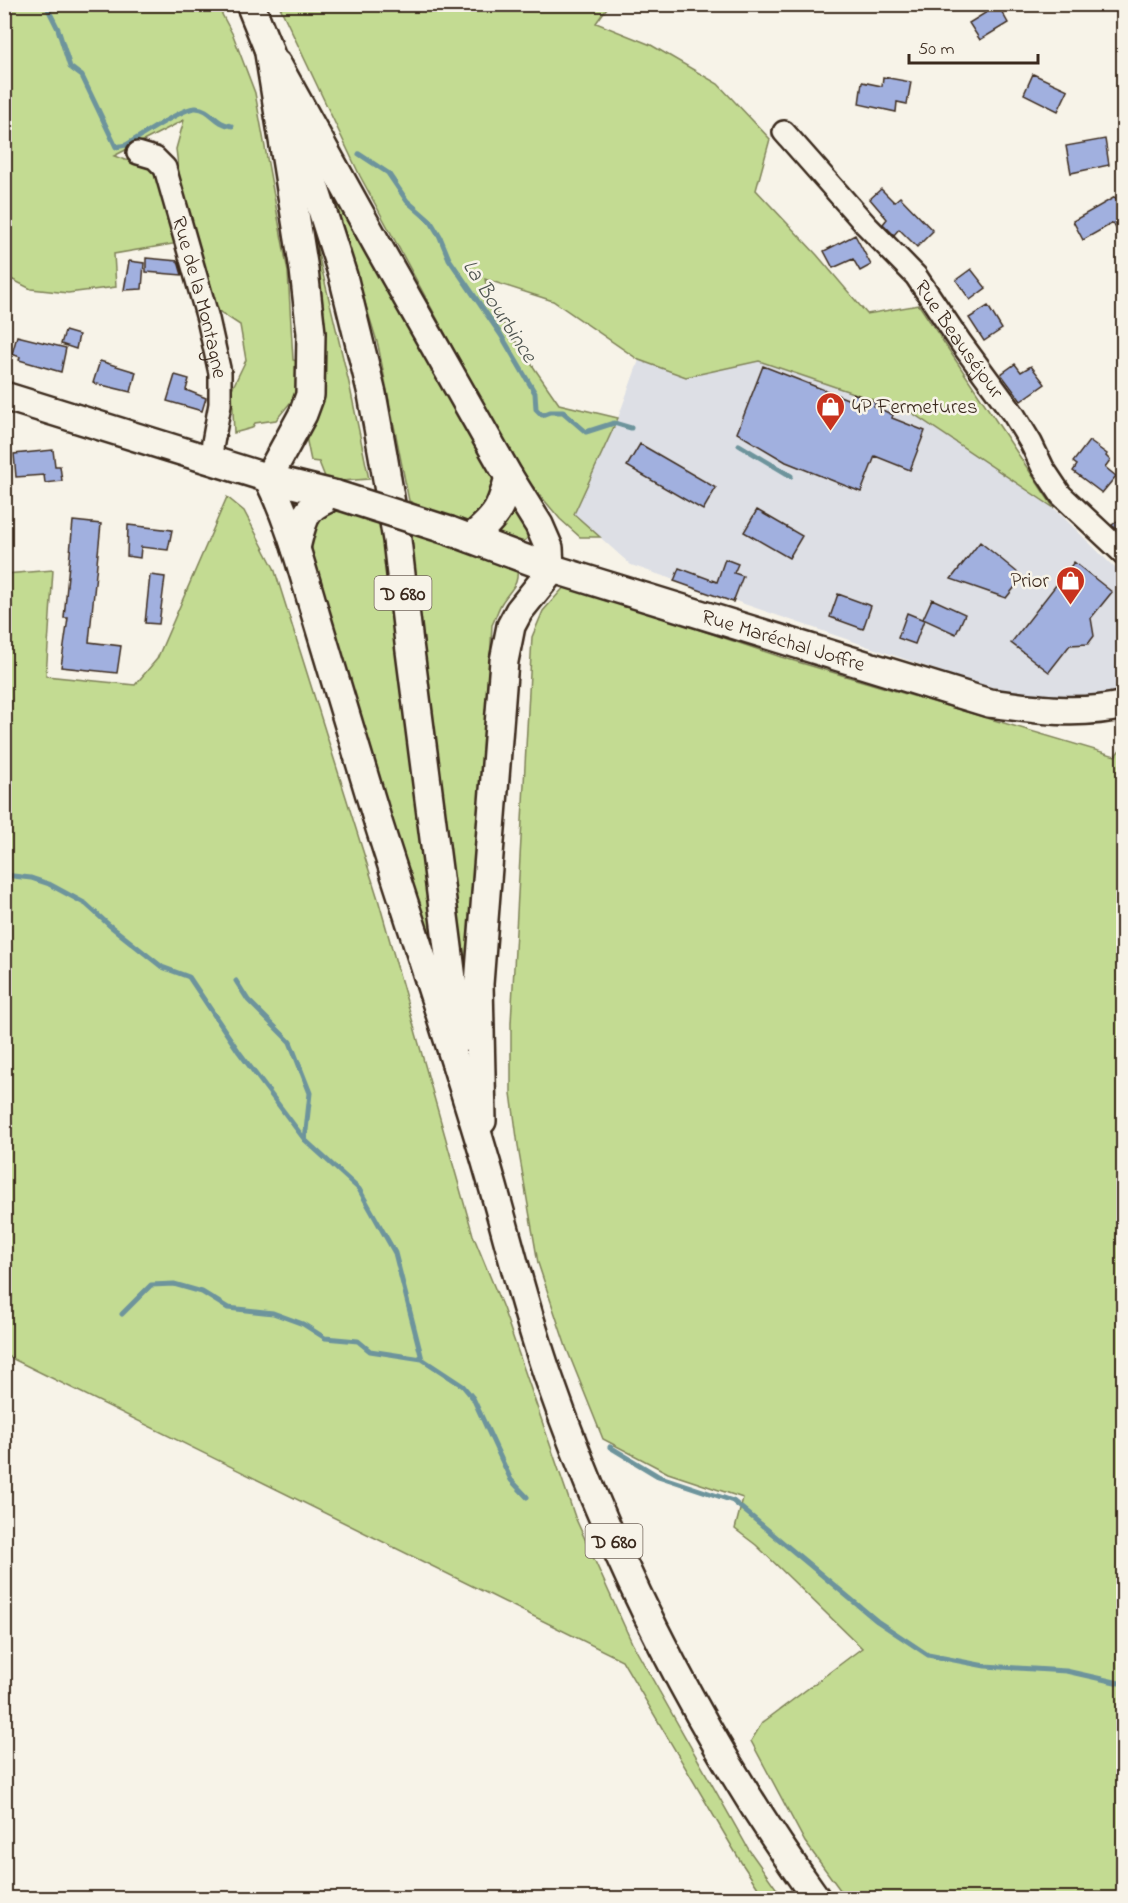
<svg xmlns="http://www.w3.org/2000/svg" width="1128" height="1903" font-family="'Indie Flower',sans-serif">
	<style>
		.built { fill: #dddfe5 }
		.green { fill: #c3db92; stroke: #7f8258; stroke-width: 1.5 }
		.lines { fill: none; stroke-linecap: round; stroke-linejoin: round }
		.stream { stroke: #6d949c; stroke-width: 5 }
		.building { fill: #a1b0df; stroke: #3b2a1e; stroke-width: 1.5 }
		.minor-casing { stroke: #3b2a1e; stroke-width: 26 }
		.major-casing { stroke: #3b2a1e; stroke-width: 32 }
		.minor { stroke: #f7f3e8; stroke-width: 21 }
		.major { stroke: #f7f3e8; stroke-width: 27 }
		.major-bridge-casing { stroke: #3b2a1e; stroke-width: 32; stroke-linecap: butt }
		.major-bridge { stroke: #f7f3e8; stroke-width: 27 }
		.labels { text-anchor: middle; stroke-width: 5; stroke-linejoin: round; paint-order: stroke }
		.shield { fill: #f7f3e8; stroke: #73665b; stroke-width: 1.5 }
		.shield-label { font-size: 20px; font-weight: bold; fill: #3b2a1e }
		.street-label { font-size: 21px; fill: #3b2a1e; stroke: #f7f3e8 }
		.poi-label { font-size: 21px; fill: #3b2a1e; stroke: #f7f3e8; text-anchor: start }
		.water-label { font-size: 22px; font-style: italic; fill: #505652; stroke: #f7f3e8 }
	</style>
	<rect width="100%" height="100%" fill="#f7f3e8"/>
	<filter id="ink" filterUnits="userSpaceOnUse"><feTurbulence type="fractalNoise" baseFrequency=".0167" numOctaves="2"/><feDisplacementMap in="SourceGraphic" scale="12" xChannelSelector="R" yChannelSelector="G"/><feConvolveMatrix kernelMatrix="1 2 1 2 8 2 1 2 1" color-interpolation-filters="sRGB"/></filter>
	<g filter="url(#ink)">
		<path class="built" d="M639 360 686 377 759 361 912 413 1054 508 1123 576V689L1095 699 1020 693 977 684 631 565 574 514 618 418Z"/>
		<path class="green" d="M4 5H217L233 35 255 93 288 272 293 360 304 363 295 397 276 420 255 423 252 428 234 433 232 389 246 360 240 325 214 308 182 198 176 149 184 120 114 156 125 160 148 161 161 181 179 243 114 254 116 287 68 293 31 289 5 276Z
			M279 5H609L596 23 651 45 718 84 770 139 756 190 817 255 867 314 919 305 1054 508 912 413 759 361 686 377 639 360 553 301 485 279 490 304 559 404 618 418 574 514 600 537H580L560 519 519 470 360 176Z
			M324 170 493 466C494 499 491 509 462 525L409 501 378 345Z
			M311 224 349 383 369 479 327 482 319 462 311 461 306 437 316 419 319 407 320 305Z
			M511 495 529 533 526 540 519 543 490 534Z
			M227 497 244 511 274 568 378 899 473 1235 503 1308 575 1517 632 1643 749 1850 783 1898H747L758 1888 741 1862 622 1660 5 1355V574L53 570 46 676 135 685 157 659Z
			M331 506 381 523 437 952 429 951 307 563 312 528Z
			M409 530 517 565C519 586 513 586 503 601 498 608 496 617 492 625L475 932 467 1000Z
			M566 585 781 657 1115 756 1123 746V1898H846L805 1842 751 1741 762 1723 862 1648 756 1545 735 1529 743 1498 668 1473 603 1439 566 1347 538 1263 519 1153 511 1093V1023L532 637 543 611Z"/>
		<g class="lines">
			<path class="stream" d="M48 4V9L58 29 70 67 82 76 116 147 126 145C139 138 183 107 196 108 212 109 214 124 232 126
				M359 154 388 173 407 201 431 222 440 237 449 259 501 335 535 393 536 409 542 415 550 412H563L586 432 614 423 631 428
				M739 445 791 476
				M4 875 31 878 49 884 86 904 109 925 162 967 189 977 239 1052 305 1140 359 1189 395 1253 422 1359 463 1386 473 1398 511 1480 527 1497
				M236 981 248 1000 290 1042 310 1093 305 1140
				M122 1314 151 1285 174 1284 202 1292 228 1308 273 1313 303 1324 325 1338 358 1341 370 1351 422 1359
				M610 1447 658 1476 733 1501 877 1621 928 1655 985 1666 1066 1671 1124 1684"/>
		</g>
		<path class="building" d="M998 5 1008 23 980 40 969 23Z
			M1033 74 1068 90 1058 111 1024 94Z
			M883 77 911 82 907 104 897 102 896 112 859 104 862 82 882 86Z
			M1105 139 1109 165 1071 173 1066 146Z
			M881 189 894 202 900 197 933 231 917 247 899 229 894 235 883 224 887 219 870 199Z
			M1115 197 1124 213V242L1113 223 1083 240 1073 221Z
			M855 235 871 265 860 271 853 259 833 268 824 251Z
			M146 258 178 261 182 275 146 272Z
			M129 261 144 263 142 289 124 290Z
			M971 269 986 288 970 300 956 280Z
			M988 306 1002 329 984 341 969 318Z
			M65 331 79 335 76 349 61 344Z
			M17 336 66 348 61 372 19 360 20 357 12 354Z
			M100 361 136 372 131 392 93 383Z
			M1015 364 1021 372 1031 366 1045 384 1021 401 1001 374Z
			M763 366 850 400 853 393 876 403 874 406 893 415 892 418 925 431 910 470 875 456 861 492 786 462 737 433Z
			M175 375 189 379 186 390 206 398 202 411 167 401Z
			M1089 441 1107 454 1106 456 1110 460 1105 467 1116 476 1102 493 1073 471 1077 465 1073 462Z
			M640 444 716 488 703 510 627 466Z
			M53 450 55 466H60L62 481 45 483 44 475 16 477 14 454Z
			M757 510 802 536 789 558 744 532Z
			M1124 516V536L1112 525Z
			M73 521 101 524 89 642 121 646 117 673 61 667 68 618H64Z
			M128 525 172 530 168 550 141 547 140 558 127 556Z
			M980 542 1023 577 1006 598 951 579Z
			M725 559 738 564 734 573 743 576 733 602 674 581 679 568 717 582Z
			M1074 562 1112 592 1091 618 1094 636 1088 644 1070 645 1049 672 1011 643Z
			M150 575 165 577 159 624 145 623Z
			M838 594 871 606 863 629 830 617Z
			M932 599 965 614 956 634 923 619Z
			M907 613 924 620 915 644 898 638Z"/>
		<g class="lines">
			<defs>
				<g id="minor">
					<path id="s1" d="M784 132 866 225 916 276 961 343 1014 415 1031 443 1043 468 1061 495 1124 554"/>
					<path id="s2" d="M138 153 155 158 165 168 208 319 220 373V404L210 459"/>
				</g>
				<g id="major">
					<path d="M250 4 274 63"/>
					<path d="M268 47 304 270 311 333 310 395 303 414 268 478C290 522 302 569 316 616 337 684 357 753 378 822 413 932 450 1041 483 1152 505 1225 522 1301 547 1373 612 1560 701 1738 816 1898"/>
					<path d="M277 64 379 248 509 477 539 525 549 548 550 568 548 575 519 611 511 626 504 661 479 984 482 1121"/>
					<path d="M294 122 343 276 372 394 383 455 397 540 409 643 455 1002 462 1038"/>
					<path d="M4 396 268 478 337 495"/>
					<path id="s3" d="M450 531 550 568 989 703C1033 709 1079 716 1124 705"/>
					<path d="M471 538C498 515 500 510 509 477"/>
					<path d="M296 548C304 516 303 507 337 495"/>
				</g>
			</defs>
			<use href="#minor" class="minor-casing"/>
			<use href="#major" class="major-casing"/>
			<use href="#minor" class="minor"/>
			<use href="#major" class="major"/>
			<defs>
				<path id="major-bridge" d="M337 495 450 531"/>
			</defs>
			<use href="#major-bridge" class="major-bridge-casing"/>
			<use href="#major-bridge" class="major-bridge"/>
		</g>
	</g>
	<defs>
		<symbol id="shop-pin" viewBox="-11 -11 22 30"><path d="M0 17L-7.5 6A9.5 9.5 0 1 1 7.5 6Z" fill="#c8321e" stroke="#f7f3e8"/><path d="M-5-2.5h2.3a2.7 3.5 0 0 1 5.4 0H5L5.5 6h-11ZM-1.5-2.5h3a1.5 2.3 0 0 0-3 0Z" fill="#fff"/></symbol>
	</defs>
	<g fill-rule="evenodd">
		<use href="#shop-pin" x="814" y="390" width="33" height="45"/>
		<use href="#shop-pin" x="1054" y="564" width="33" height="45"/>
	</g>
	<g class="labels">
		<g class="shield">
			<rect x="374.5" y="576" width="57" height="34" rx="4.5"/>
			<rect x="585.5" y="1524" width="57" height="34" rx="4.5"/>
		</g>
		<g class="shield-label">
			<text x="403" y="600">D 680</text>
			<text x="614" y="1548">D 680</text>
		</g>
		<g class="street-label">
			<text dy="7" stroke="none"><textPath href="#s2" startOffset="166">Rue de la Montagne</textPath></text>
			<text dy="7" stroke="none"><textPath href="#s1" startOffset="272">Rue Beauséjour</textPath></text>
			<text dy="7" stroke="none"><textPath href="#s3" startOffset="351">Rue Maréchal Joffre</textPath></text>
		</g>
		<g class="poi-label">
			<text x="852" y="413">4P Fermetures</text>
			<text x="1049" y="587" text-anchor="end">Prior</text>
		</g>
		<g class="water-label">
			<text transform="translate(501 310) rotate(57)" y="8">La Bourbince</text>
		</g>
	</g>
	<rect width="1128" height="1903" fill="none" stroke="#f7f3e8" stroke-width="24"/>
	<rect x="12" y="12" width="1104" height="1879" fill="none" stroke="#3b2a1e" stroke-width="2" filter="url(#ink)"/>
	<path d="M909 54v9h129v-9" fill="none" stroke="#3b2a1e" stroke-width="3"/>
	<text x="918" y="54" font-size="18" fill="#3b2a1e" stroke="#f7f3e8" stroke-width="4.5" paint-order="stroke">50 m</text>
</svg>
